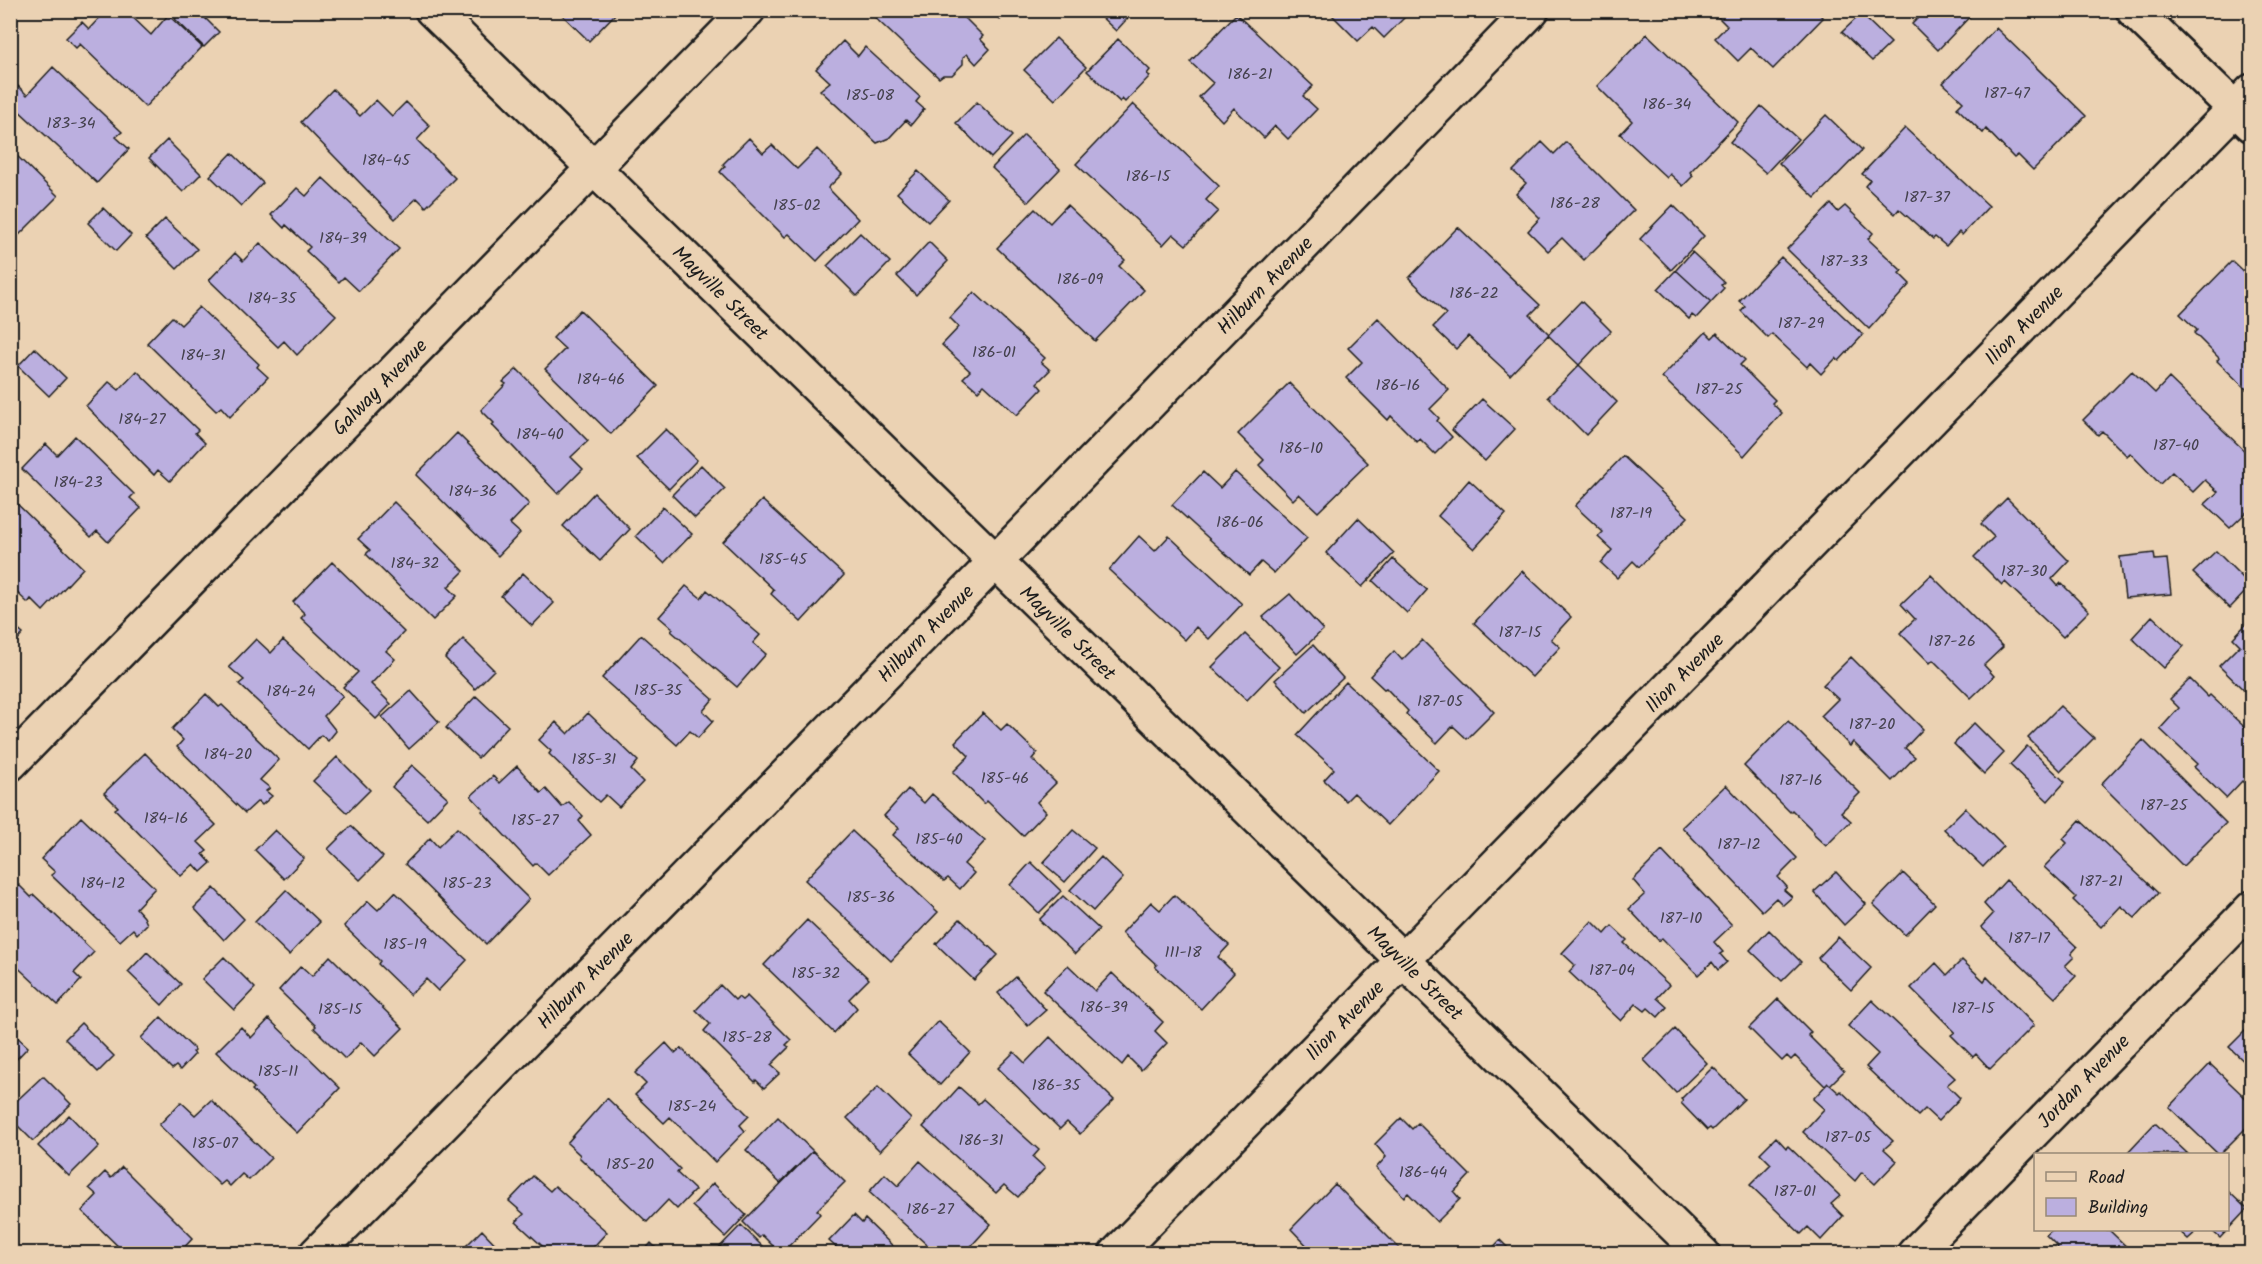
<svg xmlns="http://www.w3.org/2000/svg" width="2262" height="1264" font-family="Kalam,sans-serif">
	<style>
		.building { fill: #bbafdf; stroke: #1c1c1c; stroke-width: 1.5 }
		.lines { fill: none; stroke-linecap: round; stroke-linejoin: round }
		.minor-casing { stroke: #1c1c1c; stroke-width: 38 }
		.minor { stroke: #ebd2b3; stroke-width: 33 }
		.labels { text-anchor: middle; stroke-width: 5; stroke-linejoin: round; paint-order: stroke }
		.number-label { font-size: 16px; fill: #44414d }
		.street-label { font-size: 20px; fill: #1c1c1c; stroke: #ebd2b3 }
	</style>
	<rect width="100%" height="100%" fill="#ebd2b3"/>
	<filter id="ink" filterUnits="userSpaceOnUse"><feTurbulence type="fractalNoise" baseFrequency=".0167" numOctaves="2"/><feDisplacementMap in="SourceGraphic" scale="12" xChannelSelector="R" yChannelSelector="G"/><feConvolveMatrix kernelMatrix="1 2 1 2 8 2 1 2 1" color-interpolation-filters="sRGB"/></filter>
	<g filter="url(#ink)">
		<path class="building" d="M107 10H125L151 35 168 15 202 47 145 107 80 44 76 48 66 38 82 22 89 29Z
			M183 10H197L219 32 204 47 175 19Z
			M557 10H617L618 11 589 41Z
			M872 10H957L983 36 980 39 990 49 976 64 967 54 963 57V64L952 75H943L939 78 870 13Z
			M991 10H1009L1000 20Z
			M1094 10H1135L1116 31Z
			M1327 10H1403L1407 15 1384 38 1373 27 1358 41Z
			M1711 10H1815L1823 18 1773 69 1751 48 1738 61 1715 38 1727 26Z
			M1926 10H1976L1938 50 1912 24Z
			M1236 14 1313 86 1303 96 1317 109 1288 139 1275 126 1264 138 1234 108 1222 121 1199 97 1213 83 1190 62Z
			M1861 14 1891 43 1872 61 1842 32Z
			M1996 28 2086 116 2033 170 2018 155 2014 158 1986 129 1983 133 1957 108 1963 102 1943 83Z
			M1647 34 1738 122 1690 172 1693 176 1683 186 1670 174 1667 178 1620 134 1632 121 1597 86Z
			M1056 38 1086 67 1055 100 1024 70Z
			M1118 39 1150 70 1147 74 1150 76 1125 102 1122 99 1120 102 1087 71Z
			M843 41 858 56 865 47 920 97 916 102 924 109 911 125 906 120 889 138 877 143 820 90 830 82 816 69Z
			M53 67 122 132 116 137 129 149 97 183 17 109 16 111 10 107V94L18 86 27 95Z
			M333 89 360 116 376 100 392 116 406 102 430 126 417 140 455 178 426 207 417 198 395 219 301 122Z
			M977 102 1012 136 991 158 956 123Z
			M1133 104 1219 186 1206 200 1218 211 1186 245 1173 234 1163 245 1076 164Z
			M1761 106 1798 139 1766 173 1730 142Z
			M1826 115 1862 150 1815 198 1779 163Z
			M1905 128 1989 206 1962 235 1959 232 1946 246 1935 237 1933 239 1899 209 1895 214 1865 186 1870 180 1862 174Z
			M1024 135 1060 169 1028 202 992 168Z
			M749 138 763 153 772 145 797 169 817 149 842 174 828 188 858 219 817 261 789 234 785 237 720 172 725 166 723 164Z
			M167 140 201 174 183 192 149 158Z
			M1542 142 1554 154 1566 142 1634 210 1584 260 1562 238 1548 251 1528 231 1540 218 1516 194 1526 183 1513 171Z
			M10 149 58 196 19 235 10 227Z
			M232 153 263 183 241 206 210 176Z
			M918 171 949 200 928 222 897 193Z
			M323 178 399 249 359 291 344 277 339 282 306 251 310 247 286 225 284 228 271 215 297 188 306 196Z
			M1831 204 1838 212 1845 206 1873 233 1868 239 1902 271 1899 273 1910 284 1869 329 1787 249Z
			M1067 205 1125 260 1119 266 1144 290 1095 341 997 248 1035 209 1050 223Z
			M1673 205 1704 236 1671 270 1640 239Z
			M103 208 131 235 116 251 88 223Z
			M165 219 197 249 177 269 146 238Z
			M1458 227 1540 305 1530 315 1549 334 1510 375 1468 336 1456 349 1433 327 1446 314 1409 278Z
			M860 233 890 262 857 296 827 266Z
			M929 242 948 261 916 295 897 276Z
			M260 243 336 315 297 355 284 341 278 347 209 280 235 253 243 261Z
			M1692 252 1724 282 1721 285 1724 288 1711 302 1676 270Z
			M1781 257 1863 335 1839 361 1836 358 1821 374 1810 363 1807 367 1772 334 1768 338 1741 311 1745 306 1739 301Z
			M2232 261 2252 280V384L2246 389 2217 361 2219 358 2194 333 2197 330 2180 314Z
			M1676 270 1711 302 1696 318 1692 315 1689 319 1658 289Z
			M974 292 1045 358 1041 362 1050 370 1037 383 1042 389 1017 415 984 385 978 391 963 378 970 371 942 345 959 327 950 318Z
			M1581 301 1611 331 1579 365 1548 335Z
			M199 307 259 364 257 367 268 377 230 417 221 407 216 411 147 343 172 317 181 325Z
			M580 310 658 386 611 434 545 369 565 349 553 338Z
			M1378 318 1449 390 1430 409 1439 418 1437 421 1452 437 1435 454 1420 439 1417 442 1391 416 1388 420 1346 378 1362 362 1348 348Z
			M1706 332 1712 338 1717 333 1745 360 1740 365 1775 400 1772 403 1782 413 1744 456 1662 377Z
			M35 348 66 378 49 396 18 366Z
			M1579 365 1617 402 1586 435 1548 397Z
			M517 369 588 441 571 457 583 469 558 494 492 425 494 423 481 410 506 384 503 382Z
			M137 371 198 430 195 433 205 443 170 481 158 470 154 475 86 406 109 382 119 390Z
			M2132 371 2155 393 2169 378 2252 458V507L2230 528 2205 504 2218 492 2205 480 2193 492 2172 472 2160 484 2130 453 2127 456 2102 431 2098 435 2083 420Z
			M1289 383 1368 463 1318 512 1299 494 1293 500 1259 465 1264 460 1238 434Z
			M1482 399 1515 429 1485 461 1452 430Z
			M666 429 697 460 669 489 637 458Z
			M457 433 529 504 510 524 520 533 498 556 416 475Z
			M75 436 134 494 130 498 141 508 108 542 97 531 91 537 22 469 46 444 57 455Z
			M1623 456 1688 517 1639 567 1633 561 1617 578 1601 563 1612 550 1598 537 1603 532 1575 506Z
			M701 465 725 489 695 518 672 495Z
			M1203 472 1220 488 1235 472 1307 538 1274 573 1261 562 1249 575 1172 505Z
			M1469 480 1506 514 1474 549 1438 516Z
			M594 493 630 529 600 561 563 526Z
			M11 498 83 568 43 611 31 599 28 603 10 586Z
			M2007 498 2069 561 2052 579 2058 586 2061 583 2089 611 2063 637 2005 582 2002 585 1974 557 1994 537 1981 524Z
			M762 500 844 575 801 622 771 594 774 590 723 542Z
			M394 502 464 571 448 587 457 596 433 620 366 554 370 550 358 539Z
			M663 507 692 534 664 563 636 536Z
			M1358 518 1394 553 1362 587 1326 553Z
			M1139 536 1155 551 1169 536 1242 604 1209 639 1196 627 1185 640 1109 570Z
			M2216 551 2251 586 2230 608 2193 573Z
			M2154 553 2155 560 2167 559 2171 594 2125 598 2120 557Z
			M1393 559 1427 590 1407 613 1373 581Z
			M332 562 404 632 386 651 395 659 371 684 391 704 376 719 343 687 358 672 301 618 305 614 293 602Z
			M1522 571 1571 617 1551 639 1560 647 1532 677 1474 623Z
			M523 573 554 603 532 626 501 596Z
			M1931 575 2003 647 1984 665 1994 676 1971 698 1933 660 1930 663 1900 633 1915 619 1901 604Z
			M686 586 701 598 707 590 760 635 753 643 766 654 737 687 671 631 673 629 659 617Z
			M1290 594 1323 630 1297 654 1263 617Z
			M2152 616 2184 646 2164 668 2132 638Z
			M2251 619H2252V698L2219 666 2240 645 2233 638Z
			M10 623 23 634 10 648Z
			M1245 634 1279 667 1247 700 1212 667Z
			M641 635 713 699 703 711 713 721 698 738 690 731 677 745 602 678Z
			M256 639 271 653 283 640 343 696 324 716 336 731 328 741 321 735 308 749 239 684 244 680 229 667Z
			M463 639 494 670 475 689 445 658Z
			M1422 640 1494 712 1467 739 1453 726 1437 743 1406 714 1408 711 1386 688 1384 689 1370 676 1394 651 1402 660Z
			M1313 645 1343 678 1306 713 1275 680Z
			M1851 657 1923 729 1905 748 1915 757 1892 781 1853 742 1850 746 1821 716 1838 699 1823 685Z
			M2190 679 2208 697 2210 695 2252 734V790L2242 781 2226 798 2194 767 2197 764 2160 729 2179 708 2170 699Z
			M1346 682 1439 771 1388 825 1354 793 1346 801 1324 780 1334 769 1297 735Z
			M411 691 439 722 409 749 382 717Z
			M206 694 219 707 222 705 279 760 260 780 270 788 266 791 272 796 262 805 258 801 245 813 177 747 183 740 172 729Z
			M476 696 508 726 478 758 446 728Z
			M2060 706 2094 738 2061 771 2028 738Z
			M588 713 638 761 631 770 643 782 619 807 606 795 599 802 549 754 551 751 539 740 556 722 568 734Z
			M983 713 1001 730 1007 724 1037 753 1032 759 1056 783 1037 802 1046 812 1023 836 987 801 984 804 953 772 969 756 955 742Z
			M1788 721 1860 793 1841 812 1851 821 1826 846 1813 834 1814 832 1792 810 1790 812 1744 766Z
			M1974 723 2004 753 1984 774 1954 744Z
			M2143 740 2226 823 2183 866 2101 784Z
			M2027 746 2065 782 2048 801 2010 765Z
			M145 753 216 825 198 842 207 851 203 854 211 863 201 872 194 864 181 876 115 809 118 807 104 793Z
			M337 757 370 790 347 813 313 781Z
			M412 765 448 798 427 820 392 787Z
			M517 766 541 793 546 789 562 807 569 802 583 816 579 821 591 835 548 875 536 863 533 866 482 811 483 809 471 796 493 776 499 783Z
			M1726 785 1797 858 1778 877 1787 887 1784 890 1792 897 1783 905 1776 898 1762 911 1682 827Z
			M908 789 924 803 932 794 985 841 964 864 974 873 960 889 948 878 944 881 893 835 899 828 884 816Z
			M1965 808 2003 846 1983 867 1944 829Z
			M81 817 155 888 136 908 144 917 147 924 137 934 133 929 120 941 51 875 55 872 41 859Z
			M2080 820 2158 893 2135 918 2121 906 2101 927 2073 900 2076 897 2044 867 2067 843 2063 839Z
			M351 826 383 857 360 880 328 849Z
			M457 828 529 899 486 944 405 864 430 838 438 847Z
			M275 830 304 858 284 879 255 850Z
			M1073 830 1095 848 1065 882 1043 863Z
			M852 831 938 912 891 961 805 880Z
			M1662 851 1732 925 1714 942 1723 952 1720 954 1727 962 1718 970 1712 962 1698 975 1662 938 1659 941 1629 909 1645 894 1633 880Z
			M1101 857 1123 878 1093 911 1070 890Z
			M1031 862 1061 891 1039 913 1010 885Z
			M1836 872 1866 904 1844 925 1814 892Z
			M1903 873 1935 904 1905 935 1873 904Z
			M2006 880 2077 947 2071 954 2074 957 2065 966 2076 976 2055 998 1981 927 1993 914 1984 904Z
			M19 885 31 897 34 895 94 952 74 973 81 980 58 1005 10 960V894Z
			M214 888 244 919 224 940 194 908Z
			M286 890 320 922 289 955 255 922Z
			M395 892 467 960 438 991 426 979 410 995 378 964 380 961 344 926 368 901 378 910Z
			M1174 895 1229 945 1218 957 1234 973 1201 1009 1155 967 1157 965 1122 933 1151 902 1160 910Z
			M1063 896 1099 929 1075 954 1039 920Z
			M960 919 998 955 974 980 936 944Z
			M807 920 869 979 849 999 857 1008 834 1033 764 965Z
			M1592 921 1605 934 1612 926 1627 940 1624 943 1669 985 1657 998 1667 1007 1658 1017 1648 1008 1645 1011 1636 1004 1621 1021 1569 972 1575 965 1562 953Z
			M1769 930 1801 962 1782 981 1750 950Z
			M1838 937 1871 968 1851 990 1818 958Z
			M147 952 181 984 162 1005 128 972Z
			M330 956 403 1028 375 1056 361 1042 345 1059 314 1028 316 1026 279 990 301 966 312 976Z
			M224 957 255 988 234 1010 202 979Z
			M1962 960 1984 981 1987 977 2034 1025 1990 1069 1976 1054 1973 1057 1951 1035 1955 1032 1911 988 1936 963 1947 975Z
			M1068 965 1095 991 1112 973 1163 1022 1155 1031 1167 1043 1141 1070 1128 1057 1122 1065 1043 991Z
			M1016 977 1046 1010 1028 1026 998 993Z
			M720 985 735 1000 738 997 742 1000 747 996 791 1040 786 1045 789 1047 771 1065 780 1073 764 1088 756 1080 755 1082 704 1031 710 1024 696 1010Z
			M1778 999 1811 1032 1808 1035 1844 1071 1830 1085 1828 1083 1825 1086 1795 1056 1791 1060 1787 1056 1782 1061 1749 1028Z
			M1872 1000 1955 1078 1947 1085 1960 1098 1938 1121 1925 1109 1918 1116 1866 1067 1878 1054 1848 1026Z
			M161 1017 195 1050 193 1052 195 1054 180 1070 176 1066 172 1069 141 1038Z
			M269 1019 340 1088 297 1133 252 1090 254 1088 216 1052 241 1027 251 1038Z
			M938 1021 970 1052 940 1085 908 1054Z
			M81 1023 114 1056 98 1072 65 1039Z
			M10 1024 17 1031 14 1034 28 1047 12 1064Z
			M2252 1024V1069L2229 1047Z
			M1675 1029 1707 1063 1676 1093 1644 1060Z
			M1050 1037 1114 1100 1080 1134 1067 1122 1060 1129 998 1068 1014 1052 1025 1063Z
			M666 1043 675 1053 681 1048 749 1116 740 1125 745 1131 715 1162 670 1117 664 1123 635 1095 646 1084 635 1073Z
			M2210 1064 2252 1104V1122L2220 1154H2218L2169 1107Z
			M1713 1067 1744 1099 1712 1130 1710 1128 1707 1130 1681 1103 1683 1101 1681 1099Z
			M43 1076 71 1104 33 1141 10 1118V1107Z
			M1828 1083 1839 1093 1841 1091 1893 1141 1884 1149 1897 1161 1875 1184 1862 1172 1855 1181 1803 1132 1824 1109 1813 1099Z
			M878 1087 911 1119 880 1151 847 1118Z
			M959 1087 978 1104 983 1099 1039 1150 1033 1157 1045 1168 1018 1197 1004 1185 996 1193 923 1127Z
			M607 1098 680 1169 677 1173 695 1190 677 1209 668 1200 647 1222 579 1157 580 1155 567 1143Z
			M211 1100 271 1158 249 1180 242 1174 230 1186 225 1181 220 1185 159 1125 181 1102 195 1115Z
			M69 1115 99 1146 69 1176 38 1146Z
			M778 1117 813 1151 780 1183 746 1150Z
			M1401 1118 1412 1129 1418 1123 1470 1175 1454 1192 1460 1199 1437 1222 1408 1193 1404 1197 1376 1168 1386 1157 1375 1144Z
			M2155 1123 2188 1154H2126Z
			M1776 1137 1786 1148 1788 1146 1840 1196 1831 1204 1843 1216 1821 1240 1808 1227 1801 1234 1750 1185 1771 1164 1760 1153Z
			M813 1151 845 1182 817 1210 820 1214 781 1254 762 1235 759 1238 743 1222Z
			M920 1161 991 1224 964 1254H947L942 1249 937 1254 869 1192 885 1174 898 1186Z
			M122 1167 193 1238 178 1254H126L82 1211 97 1195 89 1188 105 1172 111 1178Z
			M533 1176 550 1191 555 1186 607 1232 587 1254H551L516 1222 524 1214 509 1201Z
			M713 1183 746 1215 725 1237 692 1206Z
			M1335 1184 1405 1254H1315L1291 1229Z
			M2228 1191 2247 1209 2220 1238 2211 1230H2228Z
			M854 1215 862 1223 865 1219 901 1254H832L837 1248 829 1241Z
			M741 1225 770 1254H713Z
			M482 1230 505 1254H458Z
			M2052 1230H2109L2134 1254H2051L2058 1247 2046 1235Z
			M2178 1230H2198L2188 1239Z
			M1500 1240 1514 1254H1487Z
			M651 1243 662 1254H641Z"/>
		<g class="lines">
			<defs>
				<g id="minor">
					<path id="s1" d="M432 10 1703 1254"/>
					<path d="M2133 10 2252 125"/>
					<path id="s2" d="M10 764 748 10"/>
					<path id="s3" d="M316 1254 996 561 1532 10"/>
					<path id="s4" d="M1116 1254 2252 91"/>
					<path id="s5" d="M1914 1254 2252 908"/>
				</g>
			</defs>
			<use href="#minor" class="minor-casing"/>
			<use href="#minor" class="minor"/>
		</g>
	</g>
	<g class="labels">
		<g class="number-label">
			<text x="1250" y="79">186-21</text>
			<text x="2007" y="98">187-47</text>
			<text x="870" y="100">185-08</text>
			<text x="1667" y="109">186-34</text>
			<text x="71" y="128">183-34</text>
			<text x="386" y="165">184-45</text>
			<text x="1148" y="181">186-15</text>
			<text x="1927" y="202">187-37</text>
			<text x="1575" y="208">186-28</text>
			<text x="797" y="210">185-02</text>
			<text x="343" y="243">184-39</text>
			<text x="1844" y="266">187-33</text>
			<text x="1080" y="284">186-09</text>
			<text x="1474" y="298">186-22</text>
			<text x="272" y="303">184-35</text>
			<text x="1801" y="328">187-29</text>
			<text x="994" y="357">186-01</text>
			<text x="203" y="360">184-31</text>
			<text x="601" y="384">184-46</text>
			<text x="1398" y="390">186-16</text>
			<text x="1719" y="394">187-25</text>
			<text x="142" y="424">184-27</text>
			<text x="540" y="439">184-40</text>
			<text x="2176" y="450">187-40</text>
			<text x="1301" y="453">186-10</text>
			<text x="78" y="487">184-23</text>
			<text x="473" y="496">184-36</text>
			<text x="1631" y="518">187-19</text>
			<text x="1240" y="527">186-06</text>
			<text x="783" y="564">185-45</text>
			<text x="415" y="568">184-32</text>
			<text x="2024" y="576">187-30</text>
			<text x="1520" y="637">187-15</text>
			<text x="1952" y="646">187-26</text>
			<text x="658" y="695">185-35</text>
			<text x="291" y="696">184-24</text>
			<text x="1440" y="706">187-05</text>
			<text x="1872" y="729">187-20</text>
			<text x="228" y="759">184-20</text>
			<text x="594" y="764">185-31</text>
			<text x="1005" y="783">185-46</text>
			<text x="1801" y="785">187-16</text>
			<text x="2164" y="810">187-25</text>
			<text x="166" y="823">184-16</text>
			<text x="535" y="825">185-27</text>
			<text x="939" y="844">185-40</text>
			<text x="1739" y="849">187-12</text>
			<text x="2101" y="886">187-21</text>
			<text x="103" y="888">184-12</text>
			<text x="467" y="888">185-23</text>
			<text x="871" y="902">185-36</text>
			<text x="1681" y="923">187-10</text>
			<text x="2029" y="943">187-17</text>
			<text x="405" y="949">185-19</text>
			<text x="1183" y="957">111-18</text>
			<text x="1612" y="975">187-04</text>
			<text x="816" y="978">185-32</text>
			<text x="1104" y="1012">186-39</text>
			<text x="1973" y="1013">187-15</text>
			<text x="340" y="1014">185-15</text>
			<text x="747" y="1042">185-28</text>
			<text x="278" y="1076">185-11</text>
			<text x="1056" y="1090">186-35</text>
			<text x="692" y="1111">185-24</text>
			<text x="1848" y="1142">187-05</text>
			<text x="981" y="1145">186-31</text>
			<text x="215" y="1148">185-07</text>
			<text x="630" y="1169">185-20</text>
			<text x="1423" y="1177">186-44</text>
			<text x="1795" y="1196">187-01</text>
			<text x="930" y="1214">186-27</text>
		</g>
		<g class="street-label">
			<text dy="7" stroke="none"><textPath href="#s3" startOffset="1356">Hilburn Avenue</textPath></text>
			<text dy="7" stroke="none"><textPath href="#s1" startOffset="404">Mayville Street</textPath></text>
			<text dy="7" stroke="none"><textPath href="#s4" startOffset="1299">Ilion Avenue</textPath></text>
			<text dy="7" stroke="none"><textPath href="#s2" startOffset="528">Galway Avenue</textPath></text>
			<text dy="7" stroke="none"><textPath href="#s1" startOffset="890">Mayville Street</textPath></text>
			<text dy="7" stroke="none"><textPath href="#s3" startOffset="870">Hilburn Avenue</textPath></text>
			<text dy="7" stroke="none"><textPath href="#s4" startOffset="813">Ilion Avenue</textPath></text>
			<text dy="7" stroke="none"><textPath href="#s1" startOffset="1376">Mayville Street</textPath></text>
			<text dy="7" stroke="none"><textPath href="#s3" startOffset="384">Hilburn Avenue</textPath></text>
			<text dy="7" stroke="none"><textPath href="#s4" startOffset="327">Ilion Avenue</textPath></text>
			<text dy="7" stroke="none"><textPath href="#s5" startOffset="242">Jordan Avenue</textPath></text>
		</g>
	</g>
	<rect width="2262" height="1264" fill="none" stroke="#ebd2b3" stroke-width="36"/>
	<rect x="18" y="18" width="2226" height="1228" fill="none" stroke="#1c1c1c" stroke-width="2" filter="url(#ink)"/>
	<rect x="2034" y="1153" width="195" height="78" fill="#ebd2b3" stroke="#988977" stroke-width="1.5"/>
	<rect x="2046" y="1172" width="30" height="9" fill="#ebd2b3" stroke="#988977" stroke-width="1.5"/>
	<text x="2088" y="1183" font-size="18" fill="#1c1c1c">Road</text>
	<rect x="2046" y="1198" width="30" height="18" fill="#bbafdf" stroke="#988977" stroke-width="1.5"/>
	<text x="2088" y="1213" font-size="18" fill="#1c1c1c">Building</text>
</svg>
